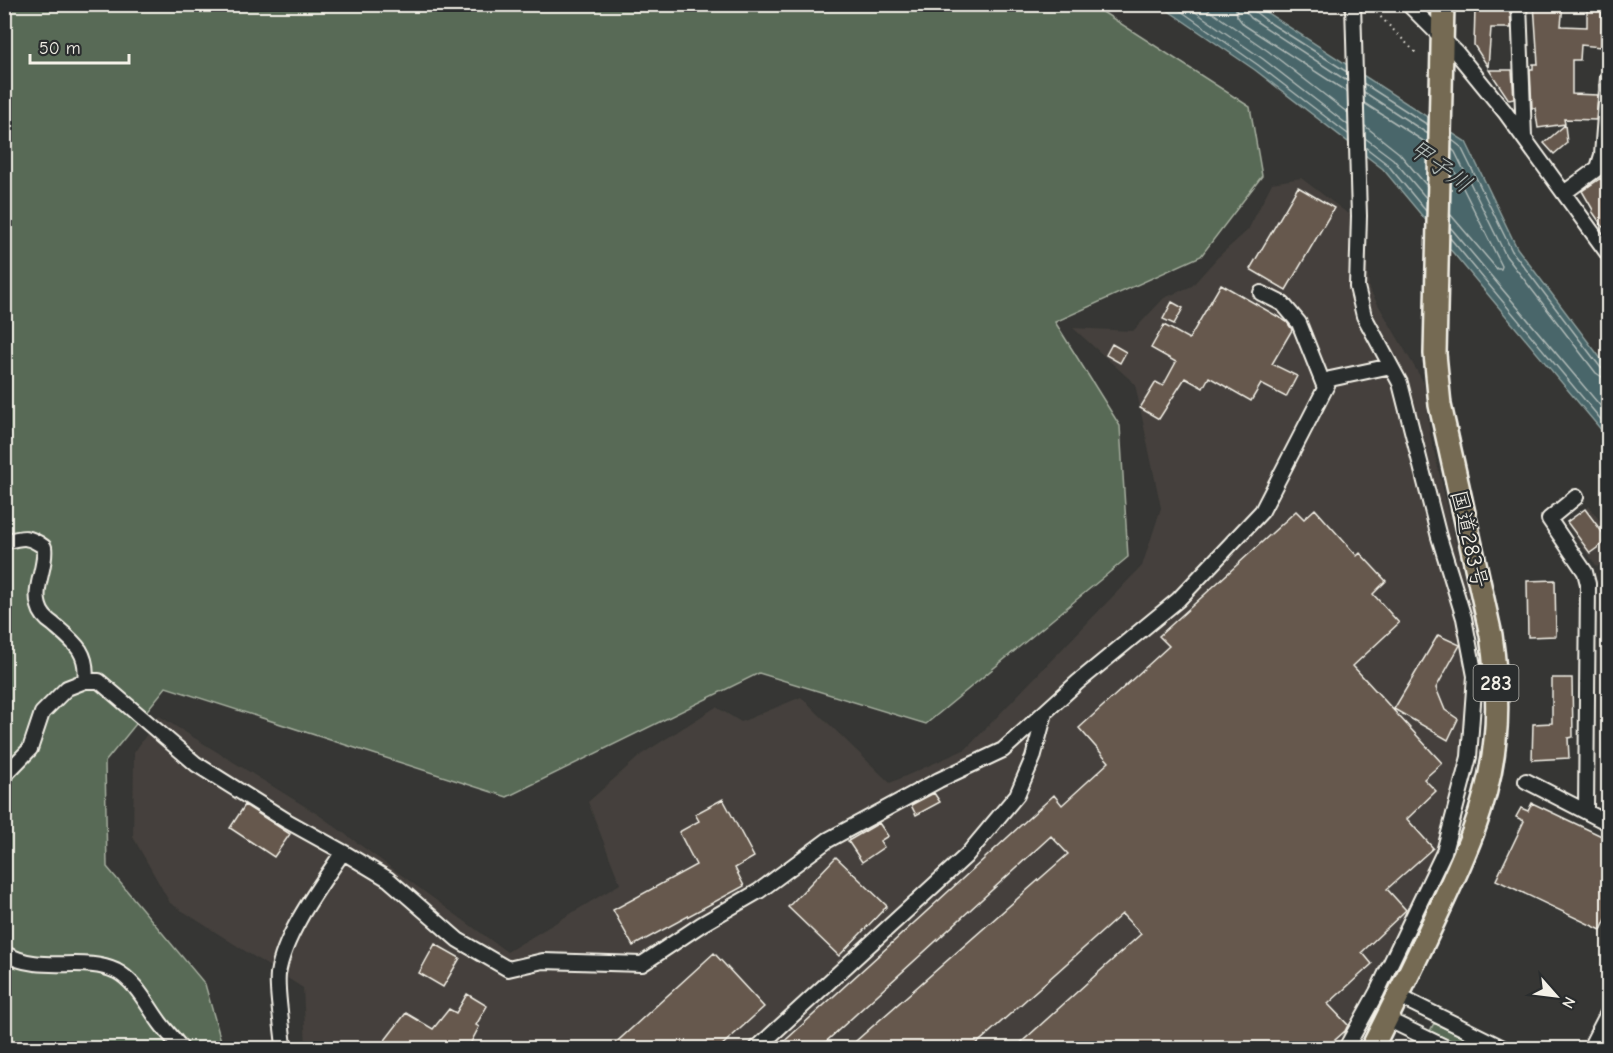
<svg xmlns="http://www.w3.org/2000/svg" width="1613" height="1053" font-family="'Comic Neue','Klee One',sans-serif">
	<style>
		.built { fill: #44403c }
		.green { fill: #586b56; stroke: #a6ae9f; stroke-width: 1.5 }
		.water { fill: #48666a; stroke: #8d9e9c; stroke-width: 1.5 }
		.lines { fill: none; stroke-linecap: round; stroke-linejoin: round }
		.shore { stroke: #afb9b6; stroke-width: 1.5 }
		.building { fill: #66594d; stroke: #f4f1e8; stroke-width: 1.5 }
		.minor-casing { stroke: #f4f1e8; stroke-width: 18 }
		.highway-casing { stroke: #f4f1e8; stroke-width: 26 }
		.path { stroke: #f4f1e8; stroke-width: 2; stroke-dasharray: 1.5 4.5; stroke-linecap: butt }
		.minor { stroke: #2a2d2e; stroke-width: 14 }
		.highway { stroke: #746b52; stroke-width: 21 }
		.labels { text-anchor: middle; stroke-width: 4.5; stroke-linejoin: round; paint-order: stroke }
		.shield { fill: #2a2d2e; stroke: #b7b6b0; stroke-width: 1.5 }
		.shield-label { font-size: 21px; font-weight: bold; fill: #f4f1e8 }
		.street-label { font-size: 22px; fill: #f4f1e8; stroke: #2a2d2e }
		.water-label { font-size: 24px; font-style: italic; fill: #afb9b6; stroke: #2a2d2e }
	</style>
	<rect width="100%" height="100%" fill="#363634"/>
	<filter id="ink" filterUnits="userSpaceOnUse"><feTurbulence type="fractalNoise" baseFrequency=".0167" numOctaves="2"/><feDisplacementMap in="SourceGraphic" scale="12" xChannelSelector="R" yChannelSelector="G"/><feConvolveMatrix kernelMatrix="1 2 1 2 8 2 1 2 1" color-interpolation-filters="sRGB"/></filter>
	<g filter="url(#ink)">
		<path class="built" d="M1301 178 1347 213 1364 215 1369 289 1424 383 1430 434 1474 618 1482 681 1479 754 1455 844 1357 1048H306L303 988 170 903 133 837 134 753 159 716 319 815 507 952 620 884 588 802 642 754 716 707 741 722 801 697 890 783 966 749 1142 566 1161 508 1135 384 1073 328 1133 331 1164 298 1192 286 1217 258 1248 230 1272 183Z
			M1589 506 1608 532V558L1597 567 1566 524Z"/>
		<path class="green" d="M5 5H1092L1250 107 1262 176 1201 256 1055 322 1120 426 1128 557 926 724 759 673 507 797 166 687 105 762 107 867 205 984 223 1048H5Z
			M1434 1023 1485 1048H1465L1430 1031Z"/>
		<path class="water" d="M1160 5H1255L1466 142 1517 248 1608 368V438L1383 169 1255 70Z"/>
		<g class="lines">
			<path class="shore" d="M1171 4 1258 65 1348 134
				M1184 4 1263 59 1348 125
				M1200 4 1268 51 1348 113
				M1235 4 1237 16 1244 25 1347 92
				M1245 4 1246 12 1251 18 1347 81
				M1252 4 1254 11 1267 21 1347 72
				M1363 83 1428 125
				M1364 92 1428 134
				M1364 103 1428 144
				M1365 126 1399 153 1427 186
				M1365 138 1393 159 1427 199
				M1452 140 1461 147 1512 251 1601 368 1608 371
				M1365 147 1387 164 1426 211
				M1452 149 1455 152 1506 256 1596 373 1602 377 1608 378
				M1450 214 1497 269H1501L1502 266 1451 164
				M1450 227 1608 415
				M1450 238 1608 428"/>
		</g>
		<path class="building" d="M1534 4H1563L1561 26 1587 27V5H1602L1601 47 1581 45 1580 60H1572V94L1598 95 1596 120 1564 119 1565 124 1538 128 1535 108H1532L1530 69H1533V64H1538Z
			M1475 8H1510L1511 28H1491L1488 67 1474 45Z
			M1489 70H1512L1514 99 1509 100Z
			M1565 125 1567 143 1554 154 1544 143Z
			M1601 178 1608 190V234L1592 211 1593 210 1582 191Z
			M1298 187 1334 208 1286 290 1250 269Z
			M1221 284 1287 322 1291 328 1292 330 1272 364 1297 376 1286 397 1261 384 1251 401 1209 377 1203 388 1185 378 1159 419 1140 408 1156 382 1163 386 1176 362 1151 348 1164 325 1189 339Z
			M1172 302 1183 308 1174 324 1163 319Z
			M1112 344 1126 352 1120 363 1106 355Z
			M1315 509 1357 556 1360 553 1386 581 1373 594 1399 623 1353 666 1442 763 1424 779 1436 791 1407 819 1433 848 1387 889 1406 910 1362 952 1372 964 1328 1004 1348 1025 1345 1031 1326 1048H1015L1141 934 1122 914 972 1048H848L1068 854 1051 836 819 1048H777L1054 795 1062 805 1109 762 1079 728 1169 646 1159 636 1203 596 1296 511 1304 519Z
			M1585 509 1608 540 1590 553 1567 522Z
			M1555 580 1556 636 1528 637 1527 581Z
			M1438 635 1460 645 1436 688 1445 710 1458 719 1448 740 1394 709Z
			M1552 678H1572L1573 737 1568 738 1569 758 1532 760 1533 724 1552 723Z
			M934 793 940 802 916 815 911 805Z
			M723 799 754 857 735 868 744 886 633 946 613 910 696 865 679 832 699 821 695 814Z
			M1532 803 1608 839V915L1601 930 1496 880 1524 821 1516 817 1521 808 1528 811Z
			M245 805 290 834 274 857 230 828Z
			M879 823 888 836 880 841 884 847 862 862 848 841Z
			M836 857 887 906 839 956 788 907Z
			M435 944 460 958 443 987 419 973Z
			M714 953 764 1007 719 1048H610Z
			M467 994 487 1006 476 1025 479 1027 468 1048H379L406 1013 433 1029 449 1009 456 1013Z"/>
		<g class="lines">
			<defs>
				<path id="minor" d="M1408 4 1456 52 1505 112 1608 254
					M1519 4 1524 137
					M1564 193 1598 168 1602 155 1608 77
					M1261 293 1283 304 1299 323 1325 388
					M1576 497 1549 519 1585 572 1588 584 1586 811
					M4 542C23 537 28 535 44 547 47 566 33 587 39 606 41 614 47 620 53 624 74 642 89 652 85 681
					M4 776 30 749 42 713 67 688 85 681H99L196 764 287 821 343 852C320 886 284 934 278 974 276 992 283 1029 284 1048
					M1526 781 1608 823
					M343 852 388 879 458 940 508 969 543 961 642 964 702 924 759 891 828 840 939 780 1003 750 1078 682 1178 600 1262 511 1330 379 1391 366
					M4 953C41 975 82 955 116 971 136 981 148 1007 161 1024 167 1032 175 1040 181 1048
					M1398 996 1503 1048
					M1387 1019 1447 1048
					M757 1048 966 856 1017 795 1033 758 1045 713
					M1346 1048 1377 992 1444 852 1469 757 1475 676 1464 618 1439 537 1400 383 1364 316 1357 287 1359 216 1353 4
					M1590 1048 1608 1013"/>
				<path id="highway" d="M1372 1048C1393 1006 1414 964 1434 921 1462 862 1489 805 1495 740 1499 704 1496 670 1491 635L1440 405 1435 354 1443 4"/>
			</defs>
			<use href="#minor" class="minor-casing"/>
			<use href="#highway" class="highway-casing"/>
			<path class="path" d="M1368 4 1417 54"/>
			<use href="#minor" class="minor"/>
			<use href="#highway" class="highway"/>
		</g>
	</g>
	<g class="labels">
		<rect class="shield" x="1473.5" y="665" width="45" height="36" rx="4.5"/>
		<g class="shield-label">
			<text x="1496" y="690">283</text>
		</g>
		<g class="street-label">
			<text transform="translate(1470 539) rotate(77)" y="8">国道283号</text>
		</g>
		<g class="water-label">
			<text transform="translate(1440 166) rotate(36)" y="8">甲子川</text>
		</g>
	</g>
	<rect width="1613" height="1053" fill="none" stroke="#2a2d2e" stroke-width="24"/>
	<rect x="12" y="12" width="1589" height="1029" fill="none" stroke="#f4f1e8" stroke-width="2" filter="url(#ink)"/>
	<g transform="translate(1556 996) rotate(118)" stroke="#2a2d2e" stroke-width="4.5" paint-order="stroke">
	<path d="M0-4.5L10 22L0 15L-10 22Z" fill="#f4f1e8"/>
	<text y="-9" font-size="16" font-weight="bold" text-anchor="middle" fill="#f4f1e8">N</text>
	</g>
	<path d="M30 54v9h99v-9" fill="none" stroke="#f4f1e8" stroke-width="3"/>
	<text x="39" y="54" font-size="18" fill="#f4f1e8" stroke="#2a2d2e" stroke-width="4.5" paint-order="stroke">50 m</text>
</svg>
